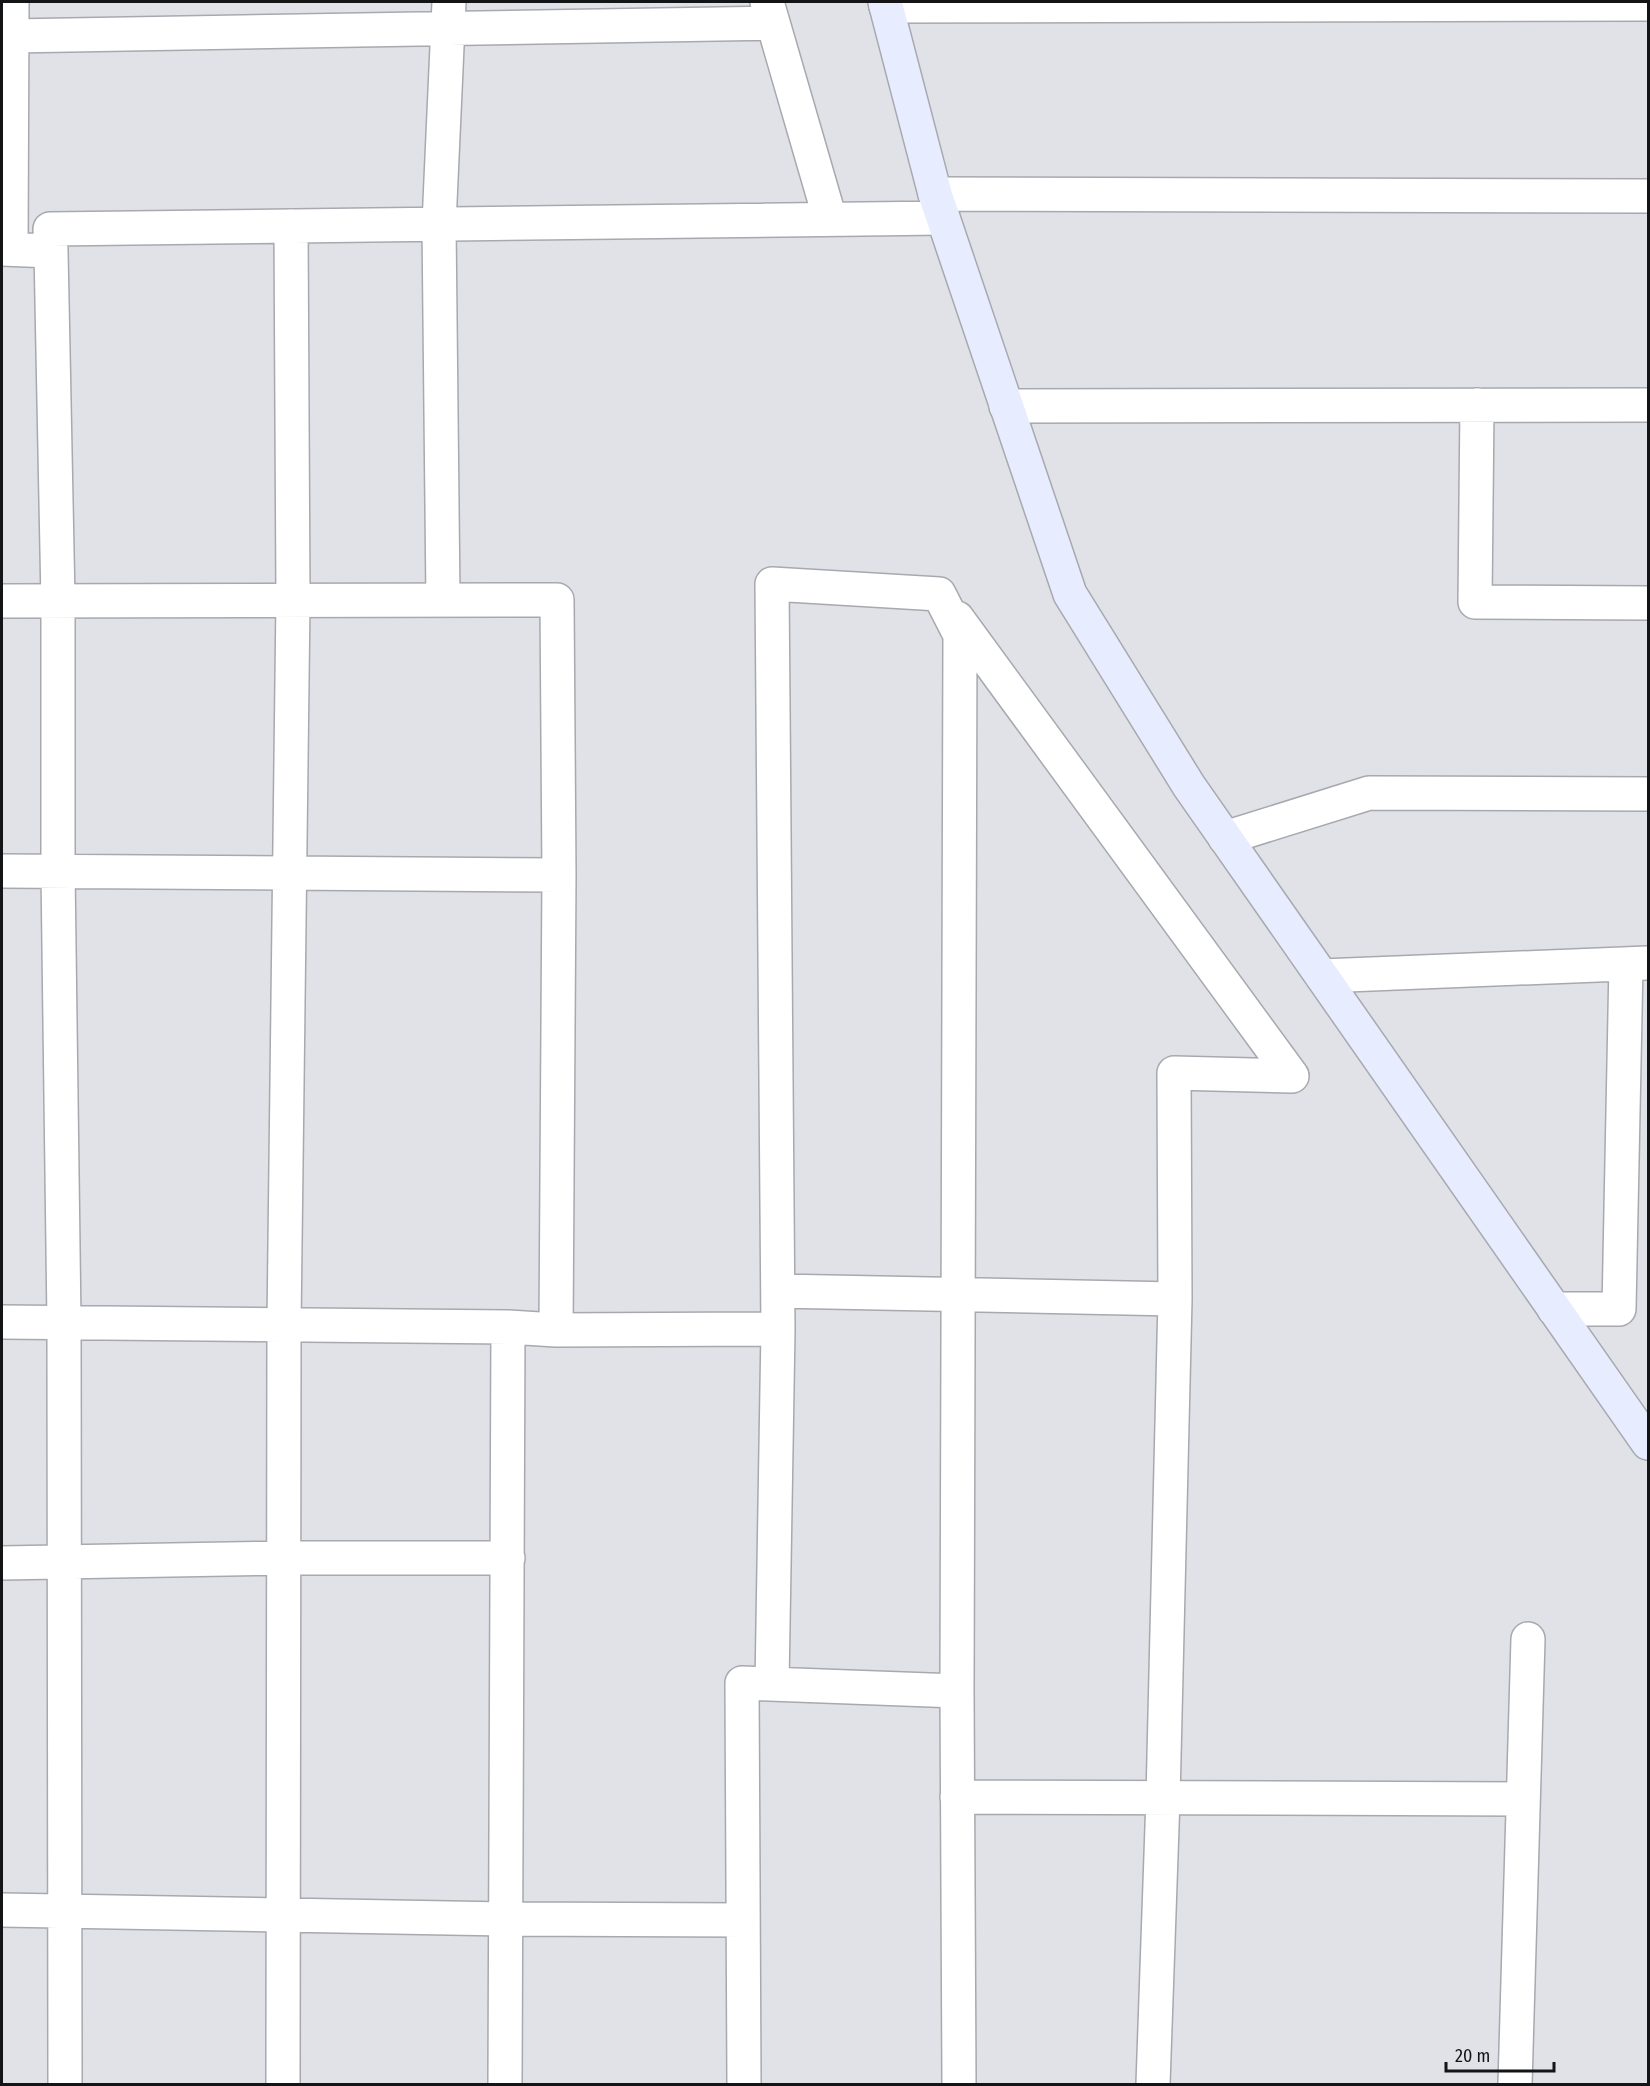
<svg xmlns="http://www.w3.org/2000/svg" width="1650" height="2086" font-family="'Fira Sans Condensed',sans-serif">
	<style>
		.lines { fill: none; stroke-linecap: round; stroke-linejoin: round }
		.street-casing { stroke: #a7a9ae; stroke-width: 36 }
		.secondary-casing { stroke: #a7a9ae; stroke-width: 36 }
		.street { stroke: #fff; stroke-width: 33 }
		.secondary { stroke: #e7ecfe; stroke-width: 33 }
	</style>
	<rect width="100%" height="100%" fill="#e0e2e8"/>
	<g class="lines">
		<defs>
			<path id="street" d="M767 2 830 219
				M886 6 1648 4
				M12 36 773 23
				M935 194 1648 196
				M2 249 51 251 50 229 943 218
				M11 249 12 2
				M51 251 58 601V871L64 1323 65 2084
				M1477 405 1475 602 1648 603
				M1006 406 1648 405
				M443 600 439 224 449 2
				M2 601 557 600 559 875 556 1330
				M1225 838 1369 793 1648 794
				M2 871 559 875
				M1322 976 1647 963
				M778 1291 1175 1299 1174 1073 1292 1076 957 618
				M1554 1309H1619L1626 964
				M2 1322 508 1327 556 1330 778 1329
				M2 1563 284 1558H508
				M772 1684 778 1329 772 584 939 594 960 635 957 1691 959 2084
				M957 1797 1523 1799
				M2 1910 505 1919 743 1920
				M283 2084 284 1325 293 600 291 226
				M505 2084 508 1327
				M744 2084 742 1683 957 1691
				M1153 2084 1163 1798 1175 1299
				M1515 2084 1528 1639"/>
			<path id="secondary" d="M885 2 935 194 1070 594 1189 786 1648 1443"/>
		</defs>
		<use href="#street" class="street-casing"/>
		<use href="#secondary" class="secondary-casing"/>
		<use href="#street" class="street"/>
		<use href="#secondary" class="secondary"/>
	</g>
	<rect width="1650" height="2086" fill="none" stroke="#131416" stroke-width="6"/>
	<path d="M1446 2062v9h108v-9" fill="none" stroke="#131416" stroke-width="3"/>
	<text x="1455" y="2062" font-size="18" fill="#131416" stroke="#e0e2e8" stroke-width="4.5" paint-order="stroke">20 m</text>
</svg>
